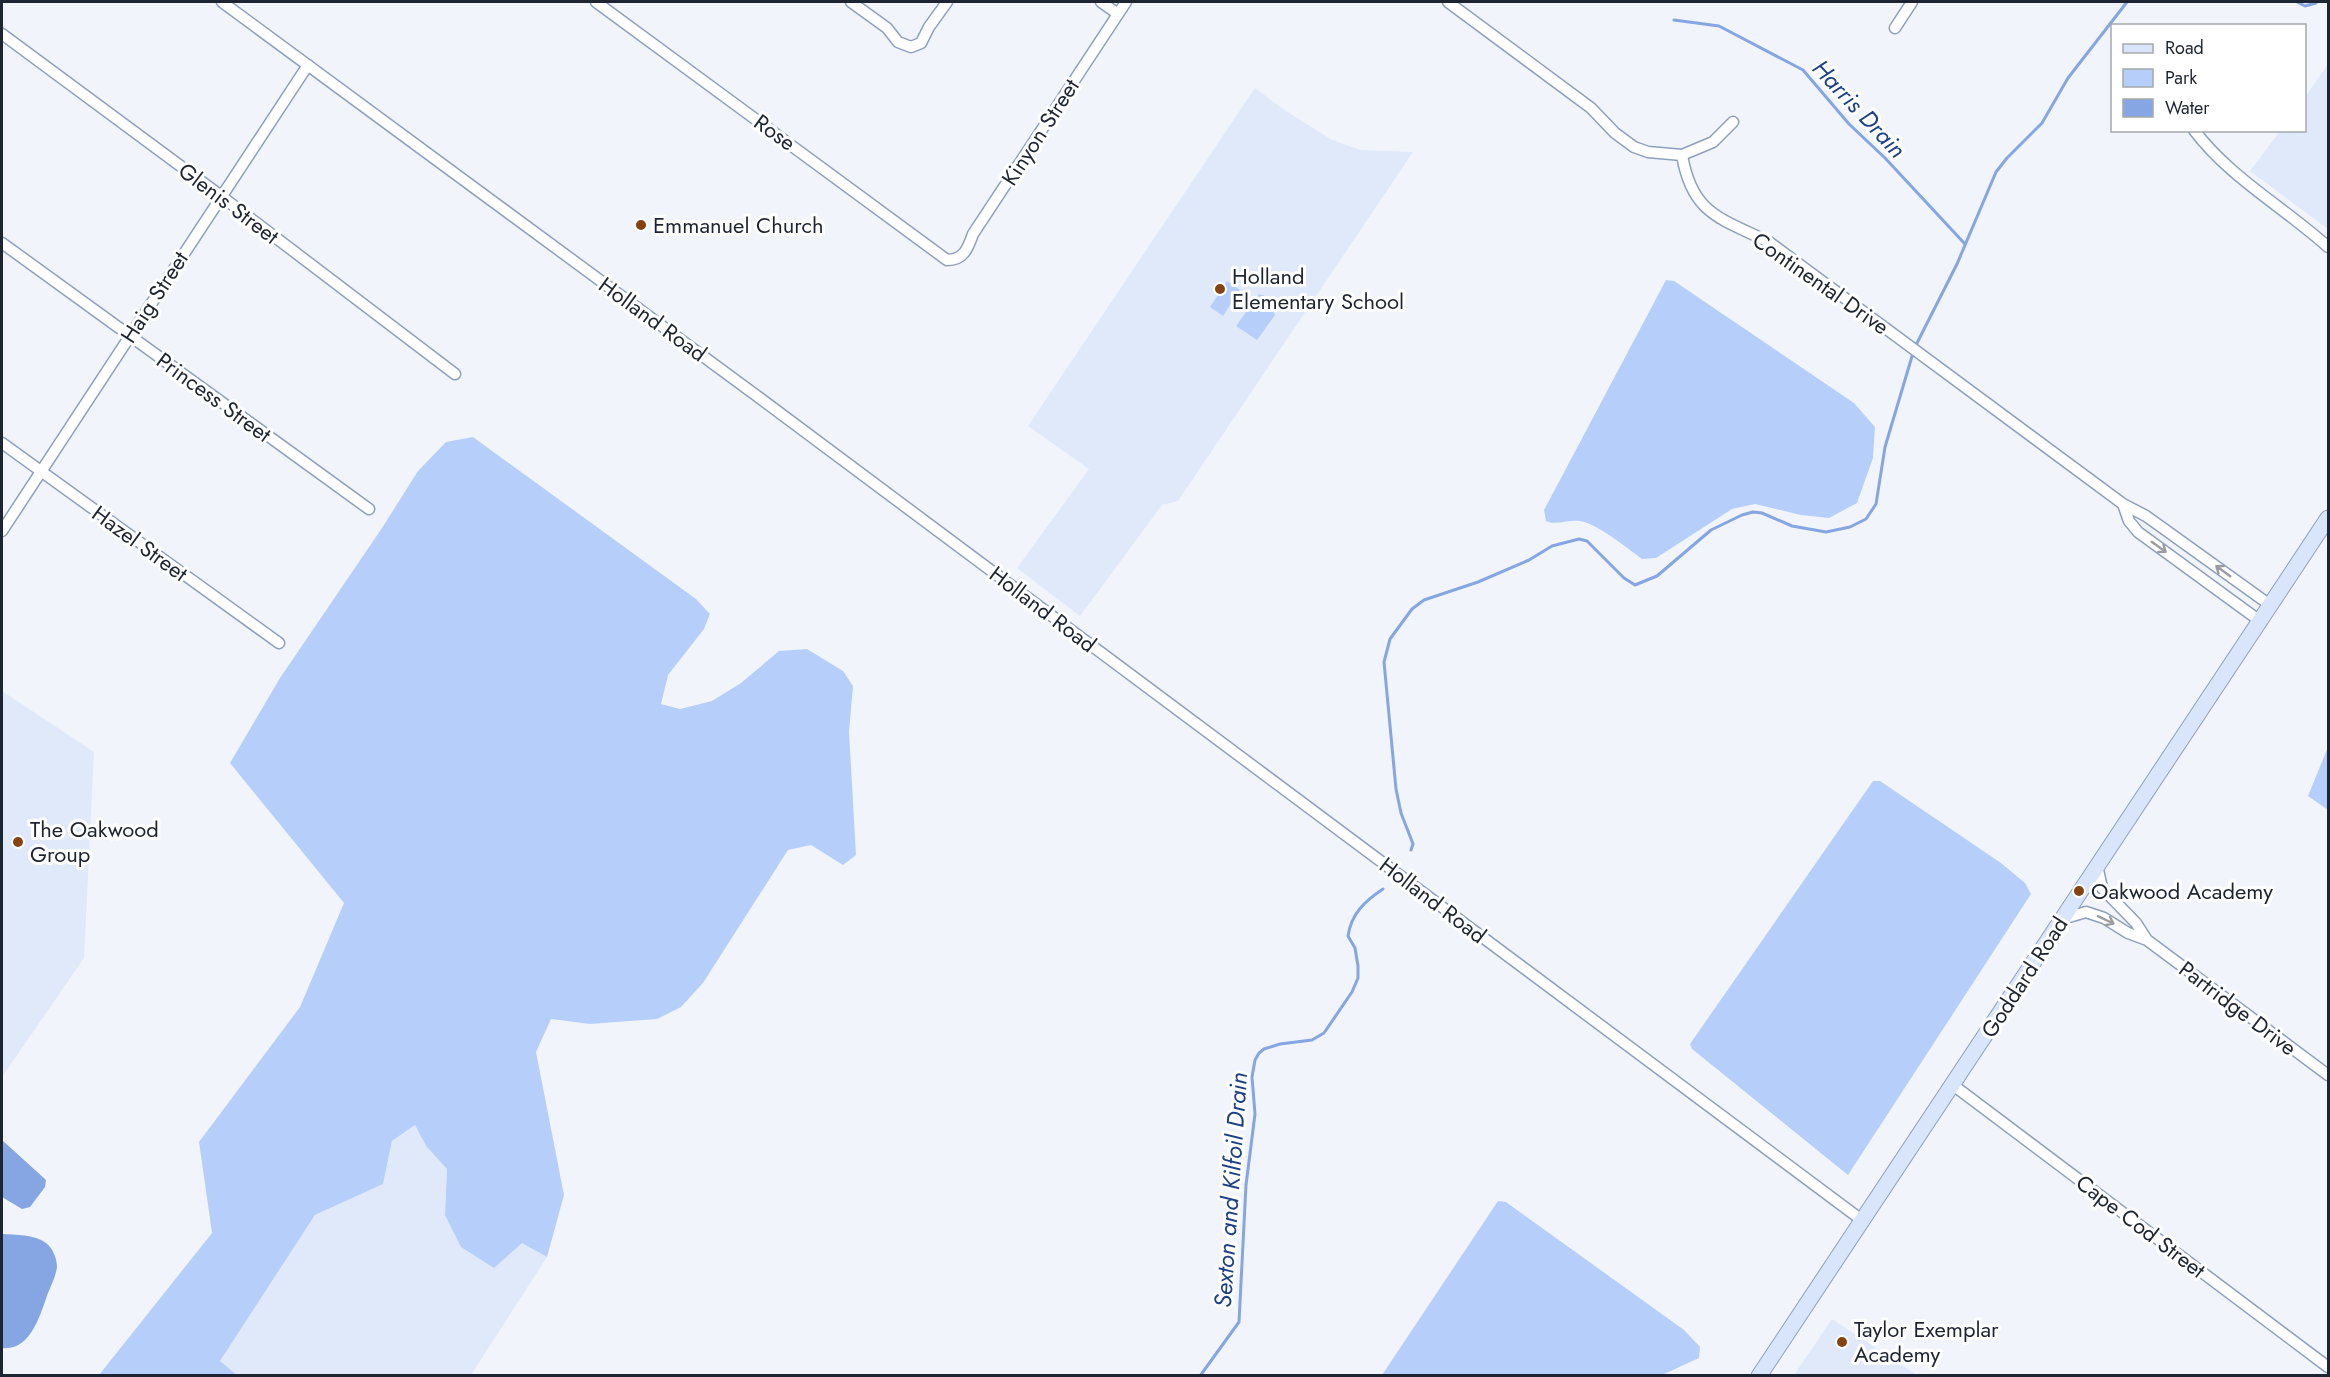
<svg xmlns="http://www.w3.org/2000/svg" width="2330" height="1377" font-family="Jost,sans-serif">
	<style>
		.built { fill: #e0e9f9 }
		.green { fill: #b6cffa }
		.water { fill: #85a6e2 }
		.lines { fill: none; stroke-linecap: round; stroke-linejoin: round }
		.stream { stroke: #85a6e2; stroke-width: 3 }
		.street-casing { stroke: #8ea0bf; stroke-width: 13 }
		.secondary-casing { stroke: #8ea0bf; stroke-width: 17 }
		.street { stroke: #fff; stroke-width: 10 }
		.secondary { stroke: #d8e5fb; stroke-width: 15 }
		.oneway { stroke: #9a9da3 }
		.poi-dot { fill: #854312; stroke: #fff; stroke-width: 2 }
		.labels { text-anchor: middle; stroke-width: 6; stroke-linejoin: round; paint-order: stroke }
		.street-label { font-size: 22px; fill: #1e2532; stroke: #fff }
		.poi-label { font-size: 22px; fill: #1e2532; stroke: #fff; text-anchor: start }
		.water-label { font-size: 24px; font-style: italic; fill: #1c4187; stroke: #fff }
	</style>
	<rect width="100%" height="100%" fill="#f1f5fb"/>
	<path class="built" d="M2328 64V229L2250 171 2280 131 2304 130 2305 97Z
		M1255 88 1283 109 1332 140 1361 150 1413 152 1178 501 1162 505 1080 616 1017 568 1089 469 1028 426Z
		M2 691 94 752 84 958 2 1077Z
		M415 1125 426 1146 447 1169 445 1215 522 1243 547 1257 471 1375H237L220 1361 315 1215 383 1184 392 1141Z
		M1832 1319 1917 1375H1794Z"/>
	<path class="green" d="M1666 280 1674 281 1854 403 1875 427 1873 458 1857 503 1829 518 1801 515 1755 504 1732 509 1656 558 1642 559C1627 548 1598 524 1580 521 1568 519 1557 526 1546 521L1544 510Z
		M1227 281 1240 290 1223 316 1210 307Z
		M1259 294 1265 296 1275 315 1257 340 1236 326Z
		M473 437 696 599 710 614 704 629 668 675 661 704 680 709 712 701 741 683 779 651 807 649 843 671 853 686 849 732 856 855 843 865 811 845 788 850 703 983 681 1007 657 1019 590 1024 551 1019 536 1052 564 1195 547 1257 522 1243 494 1268 461 1247 445 1215 447 1169 426 1146 415 1125 392 1141 383 1184 315 1215 220 1361 237 1375H99L212 1233 199 1142 300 1007 344 903 230 763 280 678 382 528 418 471 446 442Z
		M2328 747V810L2308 796Z
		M1873 781H1880L2001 863 2025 883 2031 894 1848 1175 1692 1049 1690 1044Z
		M1498 1201 1506 1202 1684 1330 1700 1347 1699 1358 1662 1375H1382Z"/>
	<path class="water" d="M2 1140 46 1180 45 1187 30 1207 22 1209 2 1197Z
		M2 1234C16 1235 34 1234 46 1243 53 1248 57 1259 57 1267 56 1275 51 1286 48 1293 40 1315 31 1351 2 1348Z"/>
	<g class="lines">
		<path class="stream" d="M2297 2 2305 6 2316 3
			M1674 20 1719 26 1803 70 1849 124 1885 158 1965 244
			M1915 347 1957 264 1996 172 2007 158 2042 123 2068 78 2127 2
			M1411 850 1413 844 1401 813 1396 789 1384 662 1390 639 1412 609 1424 600 1478 582 1529 560 1552 546 1579 539 1587 541 1624 578 1635 585 1657 576 1711 530 1742 515 1753 512 1762 513 1792 526 1826 532 1850 527 1866 519 1876 504 1885 447 1913 353
			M1200 1376 1239 1322 1246 1185 1255 1114 1252 1077 1255 1060 1259 1053 1264 1049 1280 1044 1312 1040 1324 1033 1352 992 1358 978V966L1355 948 1348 936C1351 914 1365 901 1383 889"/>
		<defs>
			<path id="street" d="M222 2 757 396 1863 1221
				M596 2 947 260C964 260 968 248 973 234L1126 2
				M851 2 887 28 898 42 911 47 921 43 929 27 947 2
				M1101 2 1118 14
				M1448 2 1591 108 1615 133 1634 147 1648 152 1682 155 1713 142 1733 122
				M1895 28 1912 2
				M2 34 221 196 455 374
				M2194 130C2229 177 2285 208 2328 247
				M1682 155C1692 214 1720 218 1769 242L2123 504 2146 516 2270 605
				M2 243 369 509
				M2 443 279 643
				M2123 504 2129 521 2138 532 2260 621
				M2 531 308 65
				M2097 865 2102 888 2136 923 2147 940
				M2062 919 2086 912 2104 918 2128 933 2147 940 2328 1075
				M1953 1085 2328 1367"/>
			<path id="secondary" d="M1759 1376 2328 518"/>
		</defs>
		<use href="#street" class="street-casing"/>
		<use href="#secondary" class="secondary-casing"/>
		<use href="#street" class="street"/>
		<use href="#secondary" class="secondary"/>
	</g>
	<defs><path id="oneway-shaft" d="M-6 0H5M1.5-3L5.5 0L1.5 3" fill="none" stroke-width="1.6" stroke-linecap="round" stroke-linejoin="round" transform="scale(1.5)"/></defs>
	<g class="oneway">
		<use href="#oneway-shaft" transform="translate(2159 547) rotate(36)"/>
		<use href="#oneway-shaft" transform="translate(2223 571) rotate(-144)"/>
		<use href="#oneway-shaft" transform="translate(2106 920) rotate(26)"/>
	</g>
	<g class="poi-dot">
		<circle cx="641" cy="225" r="6"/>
		<circle cx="1220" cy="289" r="6"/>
		<circle cx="18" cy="842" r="6"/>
		<circle cx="2079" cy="891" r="6"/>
		<circle cx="1842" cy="1342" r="6"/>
	</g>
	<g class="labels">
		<g class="street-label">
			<text transform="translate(775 132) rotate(36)" y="8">Rose</text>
			<text transform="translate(1040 132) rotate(-57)" y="8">Kinyon Street</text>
			<text transform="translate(229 203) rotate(37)" y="8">Glenis Street</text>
			<text transform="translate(1821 283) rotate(35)" y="8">Continental Drive</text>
			<text transform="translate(154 297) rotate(-57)" y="8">Haig Street</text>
			<text transform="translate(653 319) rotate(36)" y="8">Holland Road</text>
			<text transform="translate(214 397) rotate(36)" y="8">Princess Street</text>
			<text transform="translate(140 543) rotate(36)" y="8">Hazel Street</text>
			<text transform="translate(1043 609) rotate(37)" y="8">Holland Road</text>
			<text transform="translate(1433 900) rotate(37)" y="8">Holland Road</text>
			<text transform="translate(2024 977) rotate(-57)" y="8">Goddard Road</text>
			<text transform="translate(2238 1008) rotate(37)" y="8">Partridge Drive</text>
			<text transform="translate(2141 1226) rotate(37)" y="8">Cape Cod Street</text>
		</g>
		<g class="poi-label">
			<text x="653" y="233">Emmanuel Church</text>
			<text x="1232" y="284">Holland<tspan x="1232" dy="25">Elementary School</tspan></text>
			<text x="30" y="837">The Oakwood<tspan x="30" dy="25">Group</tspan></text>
			<text x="2091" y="899">Oakwood Academy</text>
			<text x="1854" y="1337">Taylor Exemplar<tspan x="1854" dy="25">Academy</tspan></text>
		</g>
		<g class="water-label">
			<text transform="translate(1859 109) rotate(47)" y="8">Harris Drain</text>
			<text transform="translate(1231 1190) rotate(-86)" y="8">Sexton and Kilfoil Drain</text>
		</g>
	</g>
	<rect width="2330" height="1377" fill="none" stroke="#1e2532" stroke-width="6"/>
	<rect x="2111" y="24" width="195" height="108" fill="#ffffff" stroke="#a5a8ad" stroke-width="1.5"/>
	<rect x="2123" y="44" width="30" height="9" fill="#d8e5fb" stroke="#a5a8ad" stroke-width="1.5"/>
	<text x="2165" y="54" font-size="18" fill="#1e2532">Road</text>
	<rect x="2123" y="69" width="30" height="18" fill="#b6cffa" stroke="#a5a8ad" stroke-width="1.5"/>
	<text x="2165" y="84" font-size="18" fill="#1e2532">Park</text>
	<rect x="2123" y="99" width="30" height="18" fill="#85a6e2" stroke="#a5a8ad" stroke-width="1.5"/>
	<text x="2165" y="114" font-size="18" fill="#1e2532">Water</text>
</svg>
